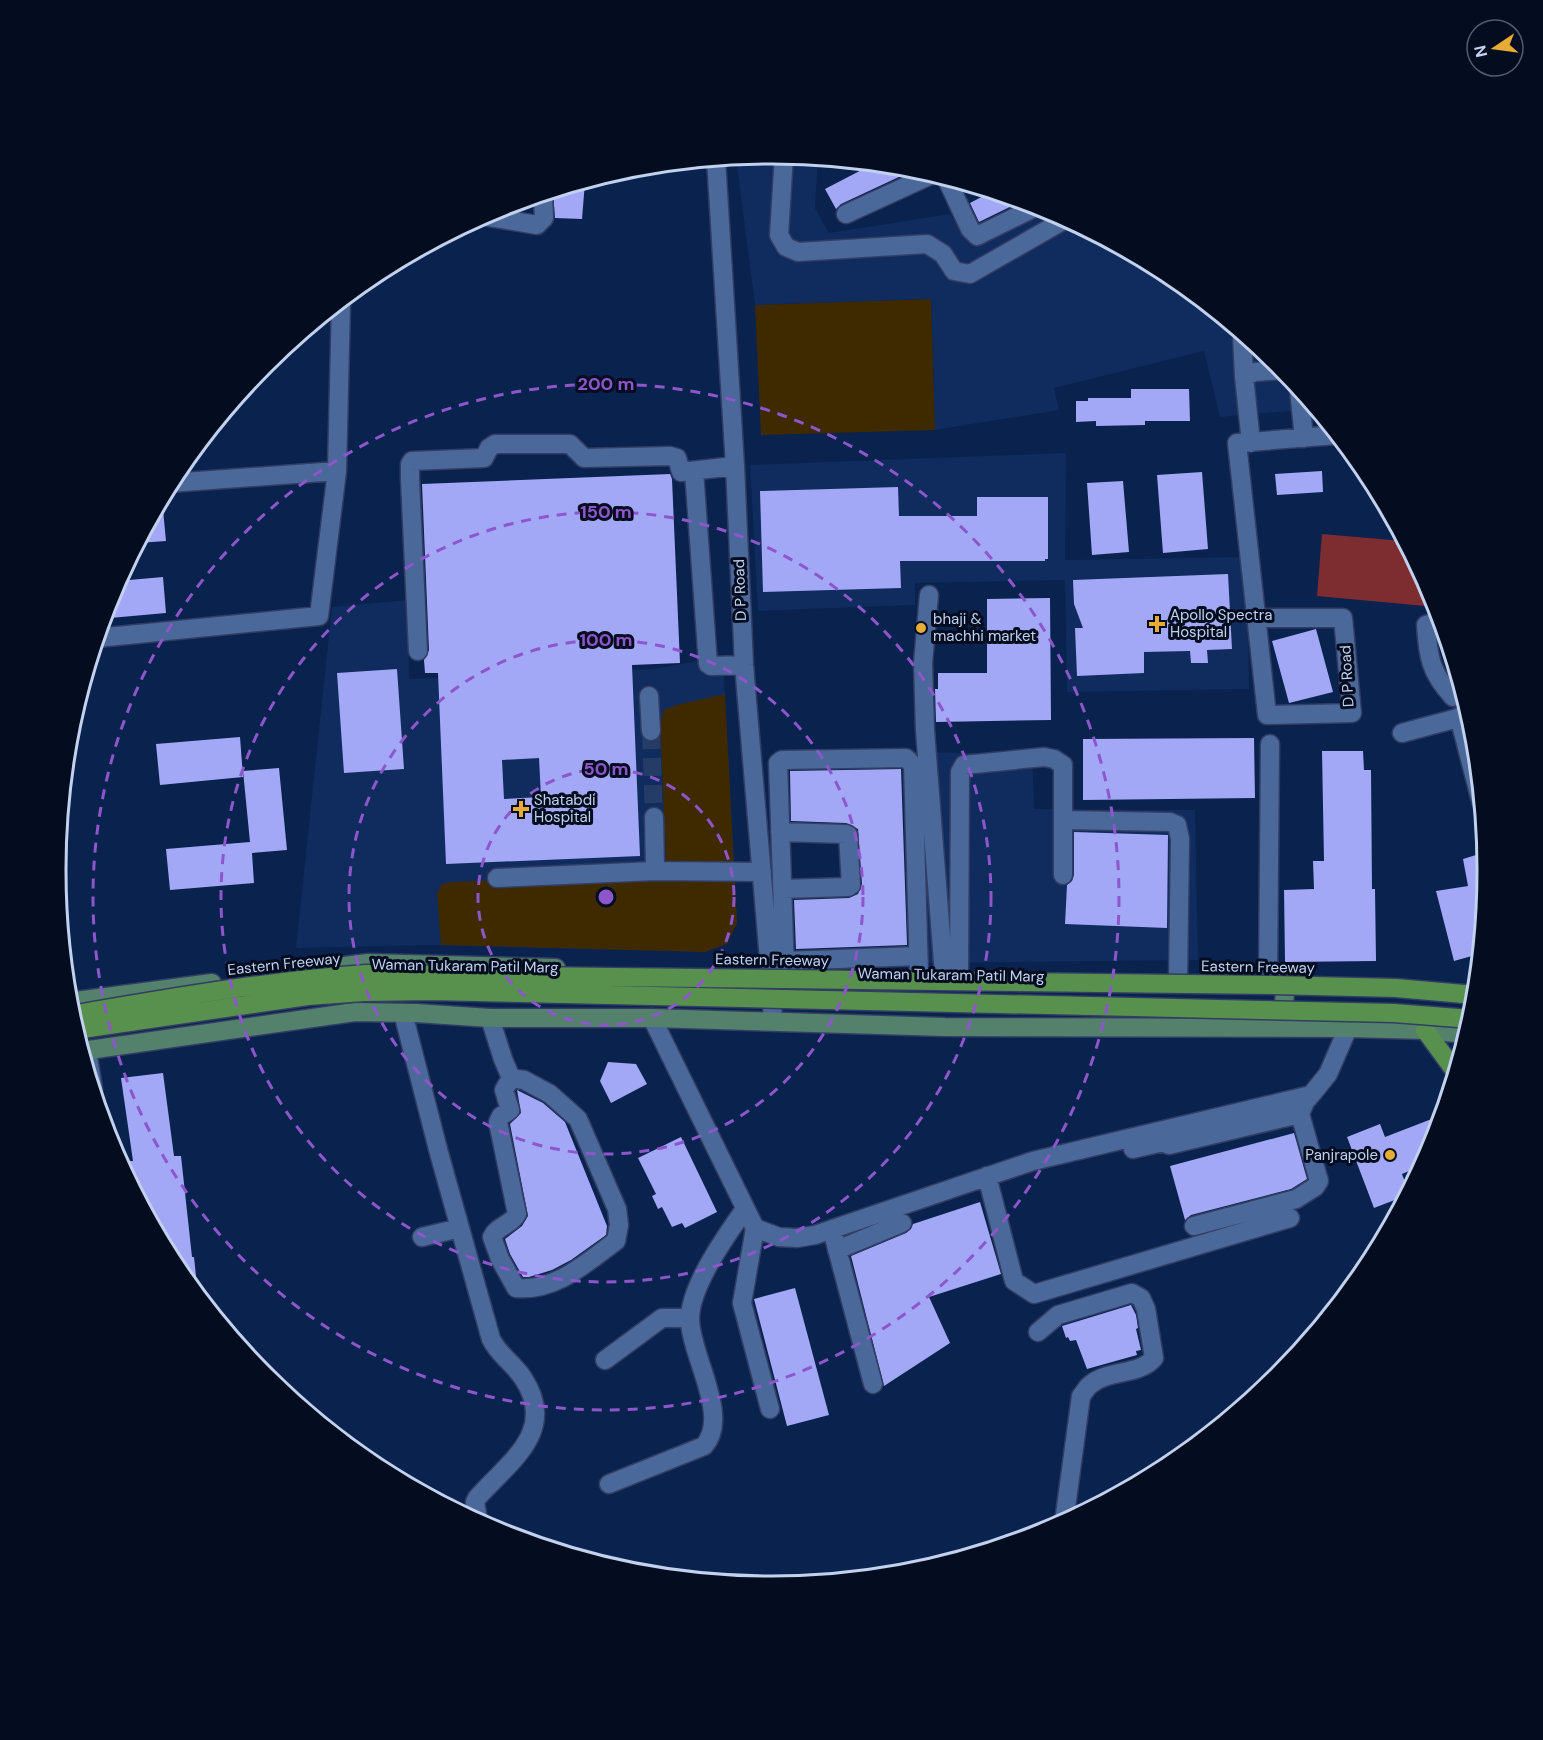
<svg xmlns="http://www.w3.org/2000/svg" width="1543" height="1740" font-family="'DM Sans',sans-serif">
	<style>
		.built { fill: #102b5d }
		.green { fill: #3f2a00 }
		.water { fill: #7d2c30 }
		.building { fill: #a3a8f6; fill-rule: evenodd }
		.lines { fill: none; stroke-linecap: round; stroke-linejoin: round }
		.minor-tunnel { stroke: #253c66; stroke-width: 18; stroke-dasharray: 18 9; stroke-linecap: butt }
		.minor-casing { stroke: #323d63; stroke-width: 21 }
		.major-casing { stroke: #323d63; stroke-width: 21 }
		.highway-casing { stroke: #323d63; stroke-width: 21 }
		.minor { stroke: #4b689a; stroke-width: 18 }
		.major { stroke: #53816c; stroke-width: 18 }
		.highway { stroke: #58914e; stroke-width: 18 }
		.highway-bridge-casing { stroke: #323d63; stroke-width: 21; stroke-linecap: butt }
		.highway-bridge { stroke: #58914e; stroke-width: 18 }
		.ring { fill: none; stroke: #8d56cb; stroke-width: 3; stroke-dasharray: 10 8 }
		.poi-dot { fill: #e6ac36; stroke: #040d20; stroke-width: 2 }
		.labels { text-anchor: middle; stroke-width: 6; stroke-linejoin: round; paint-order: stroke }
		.street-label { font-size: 15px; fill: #c2d2ee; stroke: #040d20 }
		.poi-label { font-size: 15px; fill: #c2d2ee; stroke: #040d20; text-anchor: start }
		.rim { fill: none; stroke: #c2d2ee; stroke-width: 3 }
		.centre { fill: #8d56cb; stroke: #040d20; stroke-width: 3 }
		.ring-label { font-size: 18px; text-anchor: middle; font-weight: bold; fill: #8d56cb; stroke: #040d20; stroke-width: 6; stroke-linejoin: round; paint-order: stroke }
	</style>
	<rect width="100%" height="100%" fill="#09224e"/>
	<path class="built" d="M772 154 818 159 815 208 829 233 950 214 973 247 1046 209 1170 275 1278 364 1315 409 1220 417 1204 351 1054 388 1059 410 935 430 931 299 755 305 736 158Z
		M1066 453 1065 560 1247 557 1249 689 1067 692 1065 580 915 583V605L758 611 750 465Z
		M408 600 409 679 654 669 723 656 737 923 727 944 705 952 426 945 296 948 332 607Z
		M915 752 1032 754 1034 809 1195 810 1198 960 926 963Z"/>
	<path class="green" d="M931 299 935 430 761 435 755 305Z
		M725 694 737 923 727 944 705 952 441 945 437 893 442 884 452 882 652 874 663 871 666 857 660 724 664 710 676 705Z"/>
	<path class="water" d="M1322 534 1403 541 1433 596 1436 607 1317 596Z"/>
	<path class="building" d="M873 164 916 169 841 204 836 209 825 189Z
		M585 182 582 219 555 218 553 192Z
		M991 192 1022 201 979 222 970 203Z
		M1131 389H1189L1190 421H1145V425L1096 426V421L1076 422V401H1088V398H1131Z
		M1322 471 1323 492 1277 495 1275 474Z
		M1202 472 1208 549 1163 553 1157 475Z
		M670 474 672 479 680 663 632 665 640 856 446 864 438 673H425L424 660 429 650 422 484ZM539 758 541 797 504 799 502 760Z
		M1123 481 1129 552 1092 555 1087 483Z
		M898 487 899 516H977V497H1048V559H1045V561H900L901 588 763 592 760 491Z
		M162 499 166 541 138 543Z
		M1228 574 1232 649 1207 650 1208 663H1191L1190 651 1144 652V673L1077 676 1075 628H1083L1074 604 1073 580Z
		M163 577 166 613 110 618 109 614H105L110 596 118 581Z
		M1050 598 1051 720 936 722 935 689H938V673H987V599Z
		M1316 629 1333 692 1289 703 1272 641Z
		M397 669 404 769 344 773 337 673Z
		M240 737 243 777 160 785 156 744Z
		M1254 738 1255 798 1083 800V739Z
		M1322 751H1363L1364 770H1371L1372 889H1375L1376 961 1285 962 1284 890 1314 889 1313 861H1324Z
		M279 768 287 850 252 853 254 883 170 890 166 849 250 842 243 771Z
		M901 769 907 945 796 949 794 900 849 898 858 894 862 884 858 829 846 823 791 821 790 771Z
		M1074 832 1168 835 1167 928 1065 924 1067 885 1072 881 1074 875Z
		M1486 852 1487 870 1479 954 1454 961 1436 891 1468 886 1463 859Z
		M608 1062 636 1064 647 1084 611 1103 600 1081Z
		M163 1073 174 1156H181L192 1257H194L198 1295 176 1268 132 1185 130 1161H133L121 1078Z
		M517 1090 543 1103 565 1122 607 1226 606 1235 571 1260 552 1270 529 1277H523L510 1254 505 1239 522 1226 528 1216 510 1124 521 1113Z
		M1442 1115 1433 1144 1421 1166 1402 1174 1408 1190 1405 1196 1374 1208 1347 1137 1380 1124 1385 1137Z
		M1294 1133 1307 1179 1291 1189 1191 1215 1185 1220 1170 1166Z
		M681 1137 717 1212 685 1228 682 1223 672 1227 662 1207 658 1209 652 1196 656 1194 638 1158Z
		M980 1202 1001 1274 929 1297 950 1343 884 1386 851 1256 906 1233 911 1229 913 1224Z
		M795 1288 829 1415 787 1426 754 1299Z
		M1131 1305 1136 1315 1138 1328 1136 1329 1141 1350 1136 1351 1137 1355 1087 1369 1076 1340 1070 1341 1068 1337 1066 1338 1062 1326Z"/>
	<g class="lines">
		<path class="minor-tunnel" d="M651 731 654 817"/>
		<defs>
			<path id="minor" d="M784 155 779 235 786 247 798 252 927 244 943 254 954 271 970 274 1066 219
				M716 159 735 466 744 665 770 971 773 1021
				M949 179V184L970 229 977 236 1038 206
				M846 214 933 174
				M483 216 537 225 544 218 543 195
				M1242 335 1244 376 1251 443
				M1244 376 1255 372 1283 370
				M1299 390 1304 438
				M694 471 708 664 711 666 744 665
				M170 483 337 471
				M929 595 923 663 925 730 944 975
				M1256 618H1343L1352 713 1267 715 1237 443 1336 435
				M1441 621 1426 625C1428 658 1431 673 1453 697L1463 694
				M97 638 319 616 337 471 341 302
				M418 651 410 479V464L412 461 484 458 489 448 495 444H570L584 458 670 456 677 458 681 472 735 466
				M649 696 651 731
				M1459 717 1481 801
				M1402 733 1469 715
				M654 817 655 871
				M1063 820 1170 822 1177 825 1180 839 1178 980
				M780 832 846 834 848 835 851 885 848 887 782 889
				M497 878 655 871 762 872
				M784 961 918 956
				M785 971 778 763 782 760 906 758 913 765 919 974
				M959 975 960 772 964 765 1044 757 1054 759 1063 765V875
				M1268 980 1270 744
				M403 1013 439 1153 491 1339C498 1354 513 1363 523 1378 558 1431 510 1461 477 1498L475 1502 478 1521
				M490 1018 503 1059 511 1078 524 1080 550 1094 578 1119 617 1209 619 1225 616 1241C586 1263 555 1292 516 1288L500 1259 492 1237C497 1226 511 1225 517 1214L498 1122 501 1116 510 1110 504 1090 511 1078
				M652 1018 755 1228 779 1237 797 1238 815 1235 1033 1161 1311 1095 1328 1074 1348 1028
				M87 1051 93 1089
				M1133 1149 1163 1142 1169 1145 1300 1114
				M987 1176 1014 1281 1034 1294 1290 1218
				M1194 1226 1296 1199 1315 1187 1319 1181 1300 1114 1305 1102 1311 1095
				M755 1228 742 1303 770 1409
				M832 1230 873 1384
				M422 1237 460 1228
				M837 1250 902 1223
				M1038 1332 1058 1315 1132 1293 1141 1298 1146 1309 1154 1358C1139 1376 1108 1369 1090 1385 1086 1388 1084 1393 1081 1396L1064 1522
				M605 1360 662 1318H690
				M609 1484 704 1446C731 1416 690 1355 690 1319 690 1286 726 1236 745 1209"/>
			<path id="major" d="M305 971 368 963 556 968
				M68 1002 212 983
				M1282 1026 1286 980
				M82 1051 355 1012 416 1013 490 1018H652L945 1027 1348 1028 1425 1030 1466 1034"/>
			<path id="highway" d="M1425 1030 1455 1071"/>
		</defs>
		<use href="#minor" class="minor-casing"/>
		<use href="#major" class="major-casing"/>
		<use href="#highway" class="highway-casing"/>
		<use href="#minor" class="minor"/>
		<use href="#major" class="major"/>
		<use href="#highway" class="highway"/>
		<defs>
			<path id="highway-bridge" d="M71 1015C169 998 267 981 366 974L1272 985 1396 988 1475 995
				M75 1030 308 996 364 992 432 991 1394 1013 1471 1019"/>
		</defs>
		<use href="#highway-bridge" class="highway-bridge-casing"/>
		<use href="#highway-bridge" class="highway-bridge"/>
	</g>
	<g class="ring">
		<circle cx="606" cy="897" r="128"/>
		<circle cx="606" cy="897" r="257"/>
		<circle cx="606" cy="897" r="385"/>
		<circle cx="606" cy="897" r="513"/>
	</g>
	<g class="poi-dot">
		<path d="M1154 615h6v6h6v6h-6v6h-6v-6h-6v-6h6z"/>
		<circle cx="921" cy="628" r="6"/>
		<path d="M518 800h6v6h6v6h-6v6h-6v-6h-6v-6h6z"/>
		<circle cx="1390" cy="1155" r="6"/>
	</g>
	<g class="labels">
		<g class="street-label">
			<text transform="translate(740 590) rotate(-92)" y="5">D P Road</text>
			<text transform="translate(1347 676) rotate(-93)" y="5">D P Road</text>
			<text transform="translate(772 960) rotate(1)" y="5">Eastern Freeway</text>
			<text transform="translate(284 964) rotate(-6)" y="5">Eastern Freeway</text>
			<text transform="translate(465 966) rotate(1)" y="5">Waman Tukaram Patil Marg</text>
			<text transform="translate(1258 967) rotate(1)" y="5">Eastern Freeway</text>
			<text transform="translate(951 975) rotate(1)" y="5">Waman Tukaram Patil Marg</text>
		</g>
		<g class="poi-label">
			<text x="1170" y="620">Apollo Spectra<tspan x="1170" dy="17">Hospital</tspan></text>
			<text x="933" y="624">bhaji &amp;<tspan x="933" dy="17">machhi market</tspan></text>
			<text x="534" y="805">Shatabdi<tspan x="534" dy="17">Hospital</tspan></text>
			<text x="1378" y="1160" text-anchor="end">Panjrapole</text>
		</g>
	</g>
	<path d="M0 0H1543V1740H0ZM771 164H772A705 705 0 0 1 1477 869V871A705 705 0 0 1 772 1576H771A705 705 0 0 1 66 871V869A705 705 0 0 1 771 164Z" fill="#040d20" fill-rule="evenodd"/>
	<path class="rim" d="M771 164H772A705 705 0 0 1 1477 869V871A705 705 0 0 1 772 1576H771A705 705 0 0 1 66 871V869A705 705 0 0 1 771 164Z"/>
	<circle cx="606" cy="897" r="9" class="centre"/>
	<g class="ring-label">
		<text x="606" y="390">200 m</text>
		<text x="606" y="518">150 m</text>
		<text x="606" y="646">100 m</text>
		<text x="606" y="775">50 m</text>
	</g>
	<g transform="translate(1495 48) rotate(257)"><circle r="28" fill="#040d20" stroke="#505c72" stroke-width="1.5"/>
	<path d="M0-4.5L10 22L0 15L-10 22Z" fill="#e6ac36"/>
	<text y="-9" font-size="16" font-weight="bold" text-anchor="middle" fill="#c2d2ee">N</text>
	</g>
</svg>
